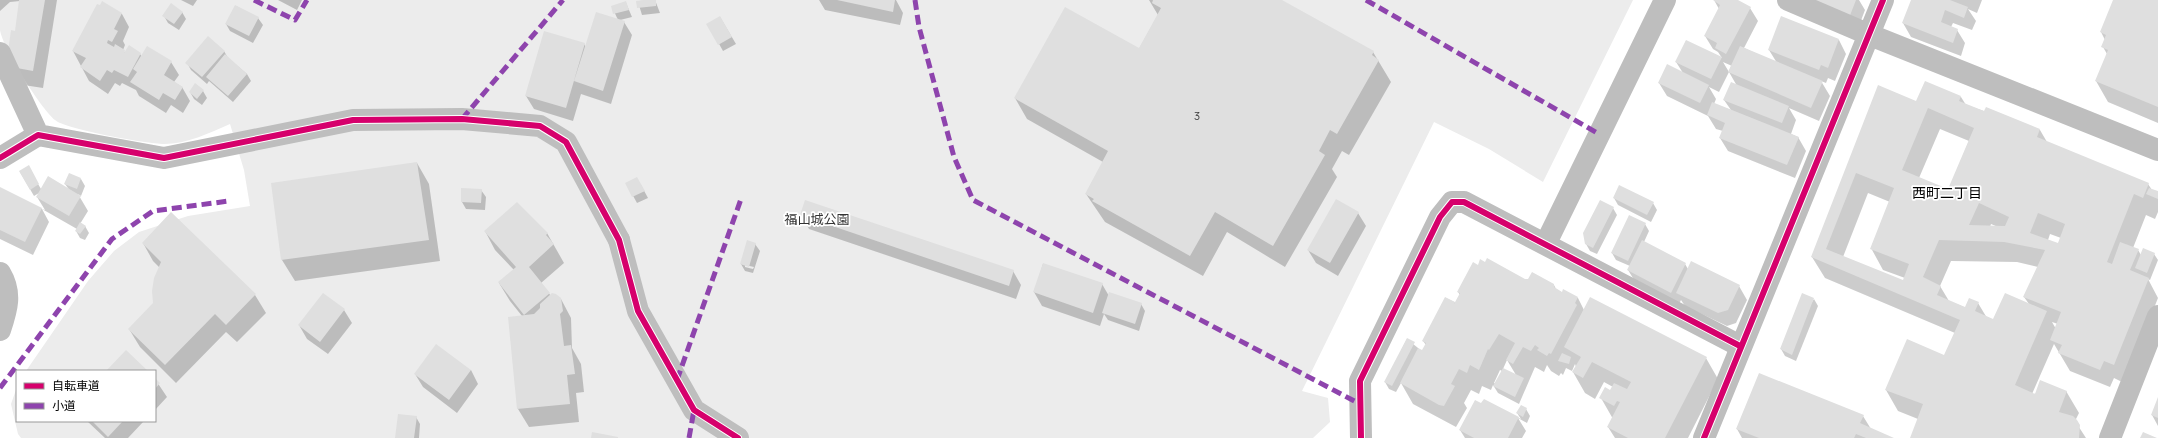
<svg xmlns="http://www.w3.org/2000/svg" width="2158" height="438" font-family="Manrope,'Noto Sans JP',sans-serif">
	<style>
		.green { fill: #ececec }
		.shadow { fill: #0003; fill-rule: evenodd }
		.building { fill: #dfdfdf; fill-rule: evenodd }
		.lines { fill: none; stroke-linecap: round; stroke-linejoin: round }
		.minor { stroke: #bebebe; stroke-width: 22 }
		.tertiary { stroke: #bebebe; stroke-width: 22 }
		.quiet { stroke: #8e44ad; stroke-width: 5; stroke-dasharray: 10 5; stroke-linecap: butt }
		.cycleway-casing { stroke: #fff; stroke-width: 8 }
		.cycleway { stroke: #d6006c; stroke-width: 6 }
		.labels { text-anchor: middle; stroke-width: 3.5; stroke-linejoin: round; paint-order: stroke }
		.number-label { font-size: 11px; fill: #383838 }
		.park-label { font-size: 13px; fill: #333; stroke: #fff }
		.neighbourhood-label { font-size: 14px; fill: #000; stroke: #fff }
	</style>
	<rect width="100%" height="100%" fill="#fff"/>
	<path class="green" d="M0 0H1633L1543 182 1489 149 1434 122 1302 391 1328 398 1330 422 1313 438H21L18 434 11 404 17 387V421H155V371H26L88 281 114 251 139 232 188 216 250 206 244 170 230 124C209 133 187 144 164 144 148 144 64 129 55 120 40 107 3 49 0 30 0 21 0 10 0 0Z"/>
	<path class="shadow" d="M0 0H57L43 88 17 84 16 32 20 1 10 2 0 11Z
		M181 0H197L193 6Z
		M278 0H302L297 10Z
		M655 0 660 13 642 15 638 2Z
		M819 0H896L903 13 900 25 825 10Z
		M1149 0H1280L1373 52 1391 82 1349 155 1342 151 1332 169 1337 177 1285 267 1227 232 1203 276 1105 222 1086 194 1103 162 1027 119 1015 98 1139 49 1158 15Z
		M1714 0H1736L1750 8 1758 21 1744 48 1777 63 1769 50 1839 40 1846 54 1835 81 1828 78 1826 83 1821 81 1830 96 1819 121 1789 108 1796 120 1791 134 1798 137 1806 151 1795 178 1728 151 1720 138 1723 131 1716 129 1708 116 1667 96 1659 83 1683 73 1676 62 1686 41 1722 58 1718 52 1713 49 1705 36 1719 9ZM1723 62 1732 66 1729 72 1737 86 1724 100 1731 110 1714 104 1716 99 1709 87 1719 92 1729 72Z
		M1797 0H1859L1865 10 1857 31Z
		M1912 0H1982L1977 13 1968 9 1976 21 1972 30 1953 23 1951 27 1957 30 1965 43 1961 56 1911 37 1903 23Z
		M2114 0H2158V123L2108 102 2096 81 2107 54 2103 47 2105 40 2101 32Z
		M102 3 122 14 129 27 123 41 125 45 123 50 125 53 140 54 142 57 171 62 179 75 174 82 182 87 190 101 183 113 171 105 166 113 139 96 136 90 122 83 120 86 115 83 108 94 89 81 73 51Z
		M626 3 632 17 620 20 624 22 632 35 611 104 581 94 573 121 534 109 526 96 584 44 586 47 618 20 612 7Z
		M236 6 258 18 263 25 253 43 230 31 226 24Z
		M182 12 186 19 179 30 168 23 164 16Z
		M720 17 736 44 723 51 708 24Z
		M224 51 228 58 247 74 251 81 233 102 209 81 207 84 191 70 187 63Z
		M195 85 203 91 207 98 202 105 194 99 190 92Z
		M1879 86 1917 103 1961 97 1966 105 2040 130 2047 142 2148 184 2152 190 2158 192V212L2155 219 2146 215 2133 248 2138 250 2141 255 2154 254 2158 260 2150 280 2148 279 2158 298 2124 383 2114 378 2110 387 2070 371 2054 344 2032 394 2066 391 2079 413 2075 421 2086 438H1911L1918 419 1898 411 1886 390 1945 357 1955 333 1825 278 1812 257ZM1940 129 1969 141 1948 191 1919 178ZM1868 193 1890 202 1871 248 1883 270 1905 278 1904 282 1843 257ZM1991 224 1998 227H1990ZM2050 234 2061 238 2058 244 2048 240ZM1951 261 2017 262 2038 267 2024 297 2029 304 1994 321 1987 318 1978 303 1966 308 1949 301 1940 286ZM2052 322 2058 324 2056 329Z
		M417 163 429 184 440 261 295 281 282 260 272 184Z
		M28 167 41 189 70 191 65 184 81 179 85 186 81 196 78 194 88 211 80 224 85 226 89 233 85 240 80 238 76 231 77 229 42 209 45 210 37 197 39 193 34 196 20 172Z
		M626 183 641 185 648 198 637 203Z
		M0 188 42 209 49 222 33 255 0 239Z
		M462 189 481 190 486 197 485 210 466 209 462 202Z
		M1614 198 1653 203 1657 210 1651 222 1618 205Z
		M1613 208 1617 215 1597 254 1590 251 1586 244Z
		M1358 213 1366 226 1338 276 1316 263 1308 250Z
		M801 215 1013 271 1021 285 1016 299 809 229Z
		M1645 224 1649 231 1644 242 1685 264 1688 269 1739 286 1747 300 1736 323 1727 326 1685 306 1681 300 1678 306 1636 283 1628 270 1630 266 1616 260 1612 253Z
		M485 231 547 233 564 263 541 283 551 296 561 299 571 318 572 348 581 364 584 392 576 393 579 422 529 427 518 409 509 318 522 316 510 301 499 283 514 270 495 250Z
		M143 243 255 295 266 313 237 342 226 332 176 383 140 347 129 329 154 304 160 268 153 261Z
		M755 244 760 251 753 273 745 271 741 264ZM745 265 754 267 753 269 745 267Z
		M1043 264 1102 284 1109 296 1141 304 1145 311 1139 331 1108 320 1104 314 1100 326 1042 306 1034 292Z
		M1478 266 1525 280 1554 285 1556 289 1563 293 1564 291 1578 298 1584 310 1706 358 1718 379 1688 438H1615L1608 427 1613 419 1601 398 1611 391 1613 387 1604 382 1595 399 1585 393 1573 372 1576 367 1575 364 1572 371 1566 368 1563 375 1561 373 1559 376 1551 371 1547 365 1544 372 1535 367 1519 404 1498 393 1493 385 1491 390 1482 386 1479 394 1471 390 1464 403 1467 408 1456 427 1413 404 1401 383 1396 392 1389 389 1385 382 1407 339 1423 352 1426 345 1423 341 1446 298 1456 303 1460 295 1458 292ZM1507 360 1516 375 1503 369ZM1500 370 1502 371 1496 384 1494 383Z
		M1814 299 1818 306 1796 361 1785 356 1781 349Z
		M344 310 352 323 328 354 307 339 299 325Z
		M471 370 478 384 457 413 423 387 415 374Z
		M155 379 167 397 155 410Z
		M2158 399V426L2152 415Z
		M1484 400 1521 419 1517 413 1526 409 1530 416 1527 423 1518 418 1526 431 1522 438H1465L1460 430Z
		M1863 416 1871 429 1892 438H1742L1737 429Z
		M416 417 420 424 419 438H396Z
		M87 421H144L128 438H105Z"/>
	<path class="building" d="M19 0H45L33 71 6 66 11 30 15 31Z
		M643 0H656V6L637 8 636 1Z
		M837 0H895L893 12Z
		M1153 0H1282L1374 51 1372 55 1379 60 1337 134 1330 130 1319 151 1325 155 1273 246 1215 212 1190 256 1092 201 1094 199 1085 194 1108 151 1014 98 1065 7 1139 48 1161 8 1152 3Z
		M1713 0H1738L1751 7 1726 54 1715 48 1717 43 1704 36 1720 5Z
		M1806 0H1856L1849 18Z
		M1911 0H1950L1968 7 1964 18 1945 10 1941 22 1958 29 1953 43 1902 23Z
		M2113 0H2158V107L2095 81 2108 50 2101 47 2106 35 2100 32Z
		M102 1 122 13 114 29 118 31 112 42 108 40 107 43 114 47 115 44 125 50 124 53 129 45 141 53 128 77 114 70 112 73 107 70 100 81 80 67 86 58 72 51 97 4 100 5Z
		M626 1 629 10 613 14 611 6Z
		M171 3 183 12 174 24 162 16Z
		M235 5 259 17 249 36 225 24Z
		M596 12 625 21 603 91 574 81Z
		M720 16 732 37 718 45 706 24Z
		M1781 16 1839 39 1828 68 1821 65 1819 70 1768 50Z
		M544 31 585 43 566 108 525 96Z
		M208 36 225 51 202 77 185 63Z
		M1686 40 1722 57 1711 79 1675 62Z
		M147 46 172 61 164 75 183 87 175 100 163 93 159 100 130 82 137 72 133 69Z
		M1740 46 1823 81 1811 108 1728 72Z
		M225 54 247 74 228 96 206 77Z
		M1667 64 1709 85 1700 103 1658 83Z
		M1925 81 1961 96 1959 101 1984 111 1986 107 2040 129 2037 137 2149 183 2143 198 2134 194 2107 262 2112 264 2120 242 2139 249 2130 270 2149 278 2114 365 2104 361 2100 370 2058 353 2062 345 2050 340 2061 312 2023 297 2045 250 2004 242 1939 240 1923 277 1941 286 1937 295 1965 307 1969 298 1979 302 1975 311 1993 319 2005 293 2047 311 2015 385 2035 394 2040 380 2067 391 2059 412 2073 416 2077 420 2080 425 2079 438H1910L1923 404 1885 390 1907 339 1944 355 1960 320 1811 257 1878 85 1916 101ZM1928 108 1974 128 1948 189 1902 170ZM1856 173 1894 188 1870 249 1909 264 1903 280 1826 249ZM1979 203 2009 217 2005 226 1969 225ZM2038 213 2065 224 2058 243 2030 233Z
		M1731 82 1789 106 1782 123 1723 100Z
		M195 83 204 90 197 99 189 92Z
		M1712 102 1799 137 1787 165 1719 138 1725 123 1707 115Z
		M417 162 429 240 281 260 271 183Z
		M29 165 39 184 30 190 19 171Z
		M69 173 81 178 77 189 64 184Z
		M48 176 81 196 69 216 36 197Z
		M637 177 645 191 632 197 625 183Z
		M1619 185 1654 202 1647 215 1613 198Z
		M0 187 42 208 25 242 0 230Z
		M461 188 482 189 481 203 461 202Z
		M2149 188 2158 191V199L2146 194Z
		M1336 199 1359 212 1330 263 1307 250Z
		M805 200 1014 270 1009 286 800 215Z
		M1600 200 1614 207 1593 248 1585 244 1583 233Z
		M517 202 548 233 546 235 554 244 529 267 550 293 524 315 498 282 516 267 484 231Z
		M171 212 256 294 226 325 215 314 165 365 128 329 153 303 152 291 154 278 161 262 142 243Z
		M1629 215 1646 223 1628 261 1611 253Z
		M80 222 86 226 80 234 75 231Z
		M747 240 756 243 749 267 740 264Z
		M1642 240 1686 263 1671 293 1627 270Z
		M2143 248 2155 253 2147 273 2135 268Z
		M1487 258 1525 279H1528L1532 272 1554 284V287L1562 292 1563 289 1578 297 1575 303 1577 305 1551 354 1549 353 1547 356 1537 350 1539 348 1535 345 1531 351 1523 347 1513 364 1506 360 1515 343 1499 334 1489 350 1488 349 1479 370 1470 365 1467 373 1459 369 1451 384 1455 386 1444 406 1439 405 1400 383 1418 348 1422 350 1426 343 1422 341 1445 297 1455 302 1454 304 1460 293 1457 292 1473 262 1478 265 1480 259 1485 262Z
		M1691 261 1740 285 1728 310 1718 313 1676 293Z
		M1043 263 1103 283 1093 313 1033 292Z
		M1109 292 1142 303 1135 324 1102 313Z
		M323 293 345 309 320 342 298 325Z
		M552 293 556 294 561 298 563 311 560 314 564 346 571 345 575 374 567 375 570 404 517 409 508 317 534 314 540 308V304Z
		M1802 293 1814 298 1792 355 1780 349Z
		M1590 297 1707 357 1665 438H1628L1607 427 1620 402 1617 401 1614 406 1599 398 1605 387 1610 390 1614 383 1627 389 1631 382 1592 362 1583 378 1572 372 1581 357 1564 347Z
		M1407 338 1415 342 1392 386 1384 382Z
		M436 344 471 370 449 400 414 374Z
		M126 350 148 371H106Z
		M1562 353 1571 357 1569 364 1558 361Z
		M1503 368 1524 378 1515 397 1493 386Z
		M1759 373 1864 415 1860 423 1894 438H1866L1856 434 1854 438H1759L1736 429Z
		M155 378 160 383 155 389Z
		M2158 397V418L2151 415Z
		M1484 399 1519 417 1508 438H1474L1459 430 1475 400 1481 403Z
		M1521 405 1527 408 1523 417 1516 413Z
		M398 414 417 416 414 438H395Z
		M92 421H123L108 437Z
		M592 432 618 437V438H591Z
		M2143 432 2157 438H2140Z"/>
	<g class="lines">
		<path class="minor" d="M1788 0 1870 35 2158 150
			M0 53 38 135
			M0 158 38 135 164 158 353 120 462 119 540 126 566 142 619 240
			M1361 438 1360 381 1440 217 1452 202H1464L1740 346"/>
		<path class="tertiary" d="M619 240 638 311 694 410 738 438
			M1546 243 1665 0
			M0 273C12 293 7 309 0 330
			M1704 438 1883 0
			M2110 438 2158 316"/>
		<path class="quiet" d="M254 0 295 20 307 0
			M915 0 919 27 954 157 973 200 1360 404
			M1366 0 1599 134
			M462 119 563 0
			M677 380 741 199
			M0 388 112 239 153 211 229 201
			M689 438 694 410"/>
		<defs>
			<path id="cycleway" d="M0 158 38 135 164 158 353 120 462 119 540 126 566 142 619 240 638 311 694 410 738 438
				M1361 438 1360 381 1440 217 1452 202H1464L1740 346
				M1704 438 1883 0"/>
		</defs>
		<use href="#cycleway" class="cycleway-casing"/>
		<use href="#cycleway" class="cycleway"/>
	</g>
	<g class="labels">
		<g class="number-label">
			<text x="1197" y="120">3</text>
		</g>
		<g class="park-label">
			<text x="817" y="224">福山城公園</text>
		</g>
		<g class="neighbourhood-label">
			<text x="1947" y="198">西町二丁目</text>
		</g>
	</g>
	<rect x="16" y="370" width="140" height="52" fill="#ffffff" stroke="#999999"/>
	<rect x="24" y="383" width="20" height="6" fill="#d6006c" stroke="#999999"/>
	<text x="52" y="390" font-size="12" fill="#000000">自転車道</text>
	<rect x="24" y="403" width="20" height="6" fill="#8e44ad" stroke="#999999"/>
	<text x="52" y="410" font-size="12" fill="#000000">小道</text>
</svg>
